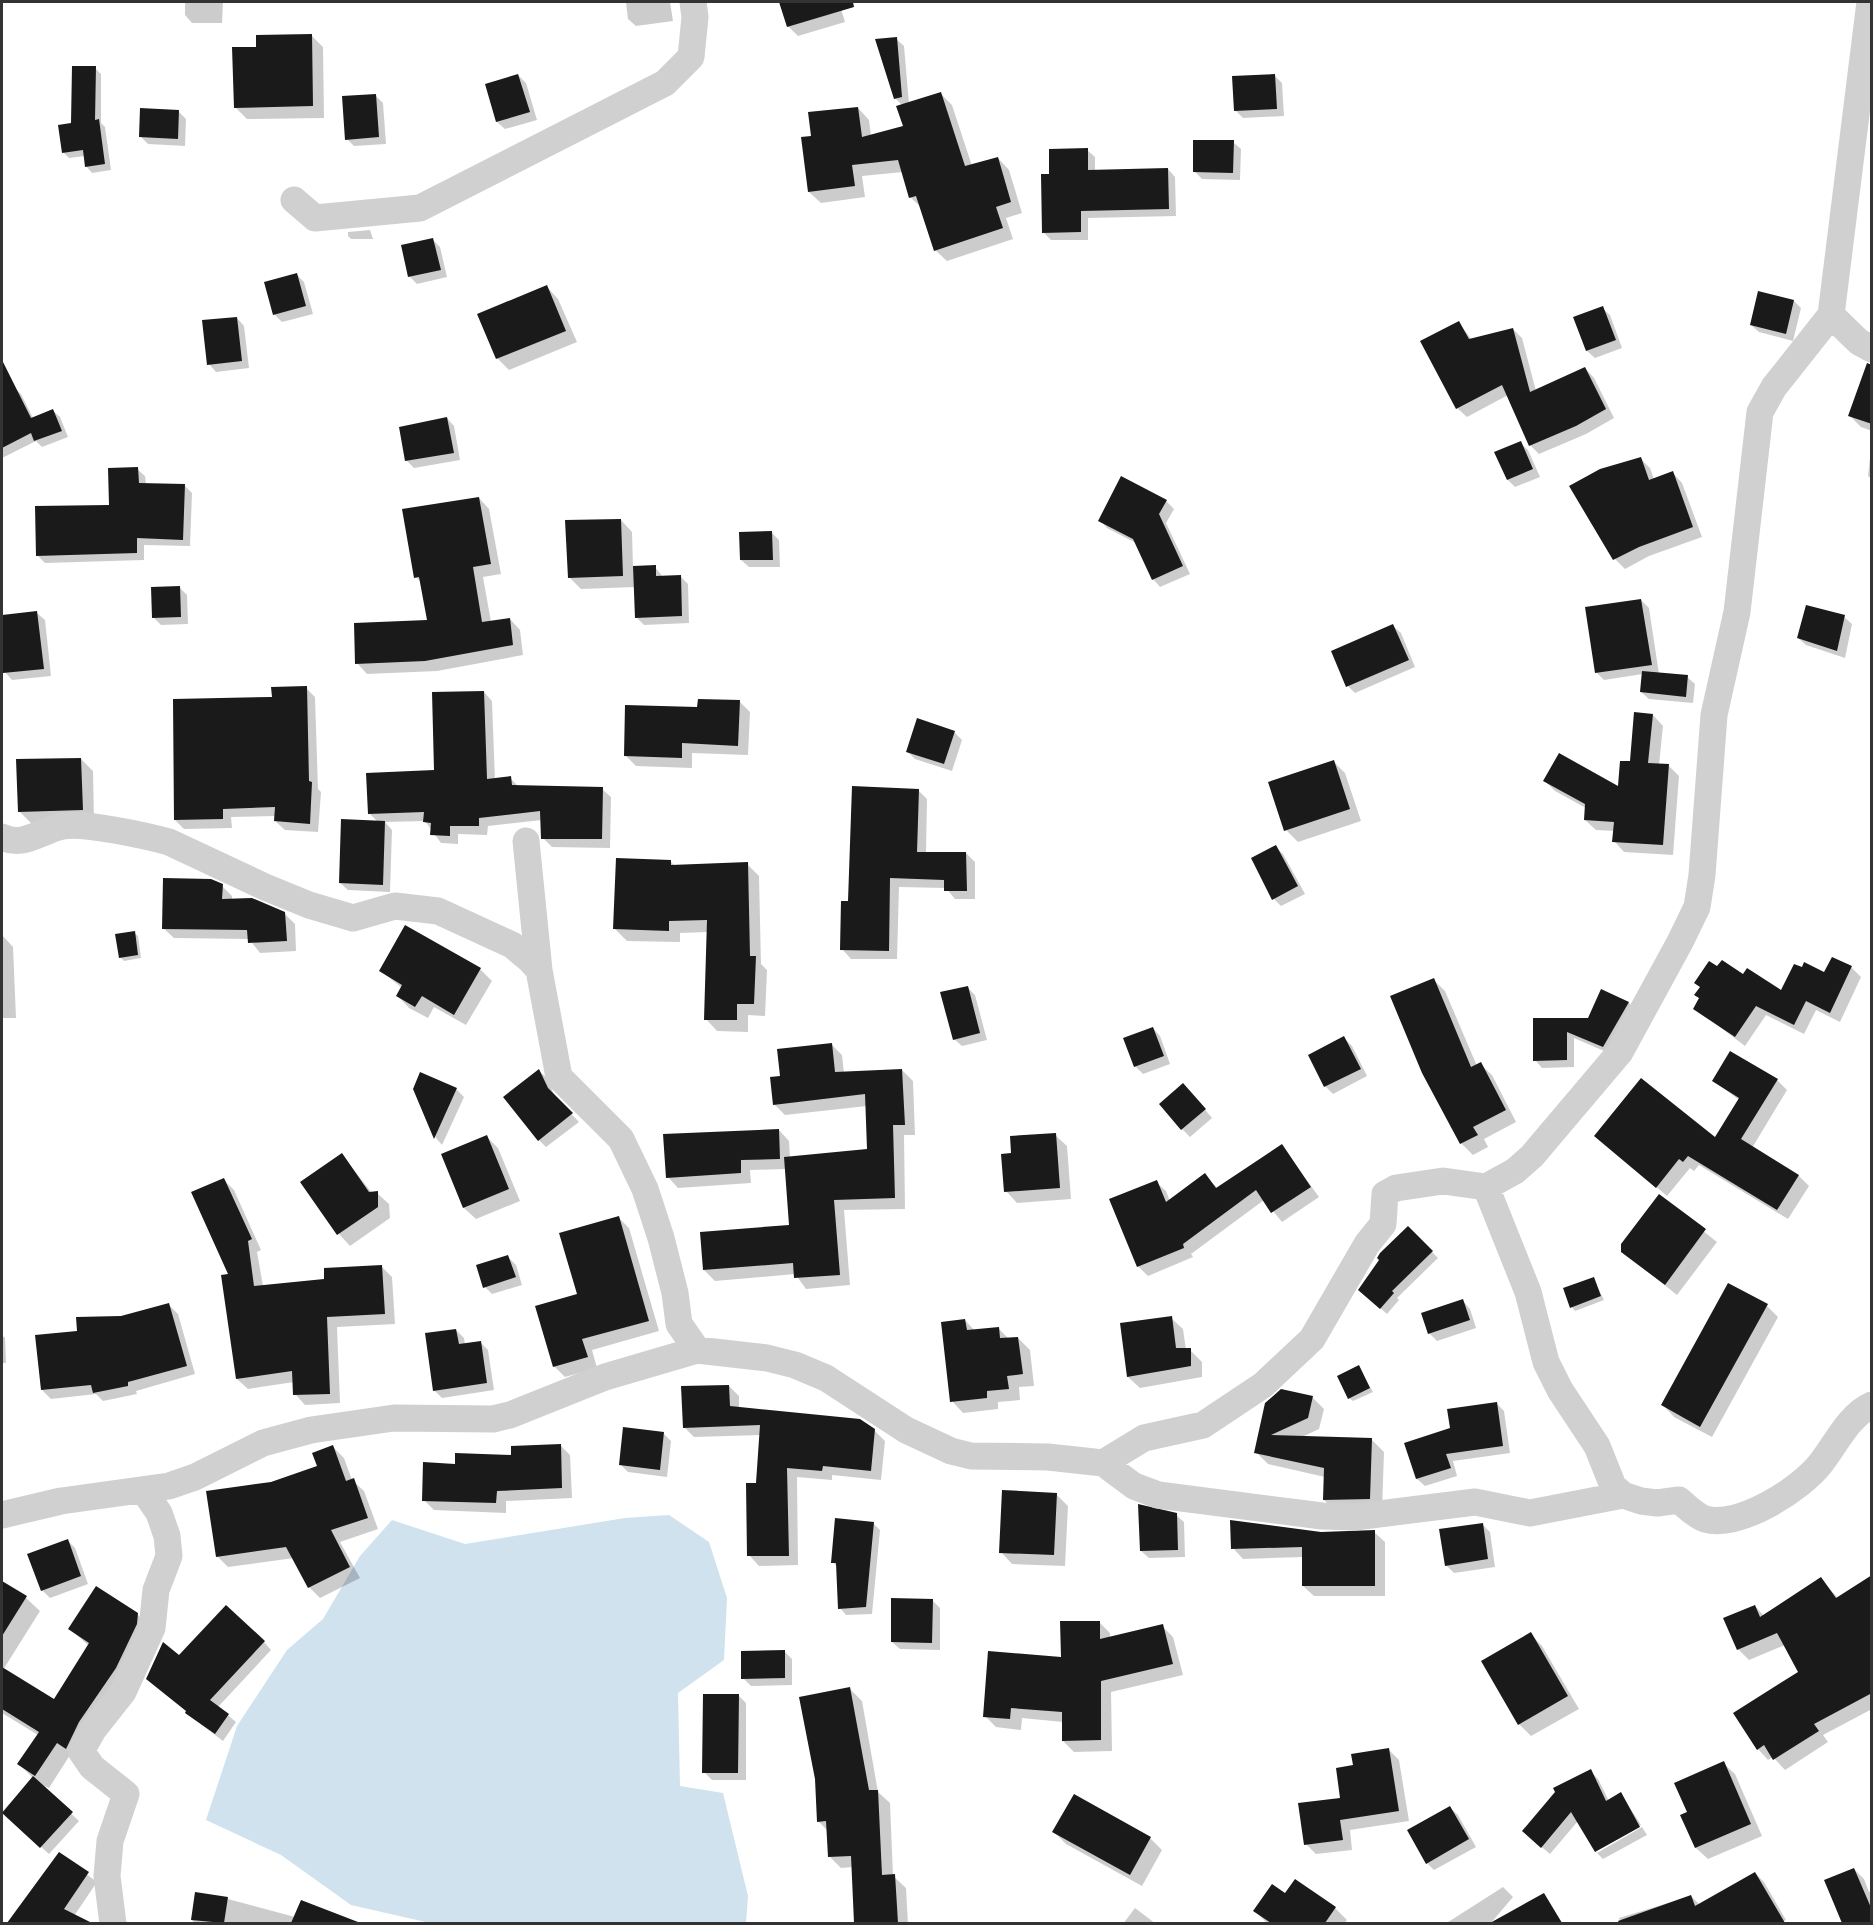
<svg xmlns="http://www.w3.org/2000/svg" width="1873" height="1925" font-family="'PT Sans Narrow',sans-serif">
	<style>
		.water { fill: #cfe2ee }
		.shadow { fill: #0003 }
		.building { fill: #1a1a1a }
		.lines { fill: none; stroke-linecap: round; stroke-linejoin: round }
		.minor { stroke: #d0d0d0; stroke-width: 27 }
	</style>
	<rect width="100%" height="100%" fill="#fff"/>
	<path class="water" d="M669 1515 709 1542 727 1598 724 1660 678 1693 680 1786 723 1793 748 1896 746 1923H430L351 1905 281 1855 206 1820 237 1726 287 1650 323 1619 360 1556 392 1520 465 1544 625 1518Z"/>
	<path class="shadow" d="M185 2H223L222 23H192L185 15Z
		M626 2H670L673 21 636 26 628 19Z
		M780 2H839L845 22 798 36 788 26Z
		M311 35 323 47 324 118 247 119 235 107 257 49Z
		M896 39 904 46 909 104 941 94 952 105 972 166 998 158 1009 170 1022 213 1006 218 1013 239 947 261 935 250 922 208 910 197 903 172 862 176 865 197 821 203 809 192 813 138 858 108 869 120 871 136 905 127 903 106 895 98Z
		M95 68 101 74V123L105 127 111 170 92 173 86 166 85 156 69 158 63 152Z
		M518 75 526 83 537 120 505 129 497 122Z
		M1275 76 1282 83 1284 116 1243 118 1235 110Z
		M375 95 383 103 386 144 354 146 347 139Z
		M178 111 186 119 185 146 148 144 140 136Z
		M1233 142 1241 149 1240 180 1202 179 1194 171Z
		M1087 150 1095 157V171L1168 169 1175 177 1176 216 1088 218V240H1051L1043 232 1050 176Z
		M370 230 373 239H351L348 236V232Z
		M433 240 440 247 447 277 417 284 409 276Z
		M296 274 304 282 313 314 282 322 275 315 266 283Z
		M547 287 558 299 577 342 509 370 498 359 479 315Z
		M1794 301 1801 308 1793 341 1759 332 1751 325Z
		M1602 308 1610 315 1622 348 1595 358 1587 351 1575 318Z
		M237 318 244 326 249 368 216 372 209 364Z
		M1459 323 1472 340 1513 329 1522 338 1536 391 1585 368 1594 378 1614 418 1586 434 1539 454 1530 445 1508 395 1467 417 1457 408Z
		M1868 365H1872V431L1861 427 1850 416Z
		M15 388 21 394 33 418 53 411 60 417 68 437 42 447 36 441 2 458V394Z
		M447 418 454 426 460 460 414 468 406 460Z
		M1872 440V479L1868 476Z
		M1520 443 1528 450 1540 477 1515 487 1508 480Z
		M1640 458 1650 468 1654 479 1673 473 1682 483 1702 537 1649 556 1625 569 1615 559Z
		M137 469 145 476 146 484 184 485 192 493 190 546 144 545V560L45 563 38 556 111 506Z
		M479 498 489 509 501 574 483 577 491 622 510 619 520 630 523 655 437 671 367 674 357 663 429 622 422 583 416 577Z
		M1166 501 1174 509 1166 523 1190 574 1160 587 1153 579 1136 543 1107 528 1100 520Z
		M621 520 632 532 633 568 655 567 663 577 680 576 688 584 689 623 644 625 636 617 635 587 581 589 569 577Z
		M772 533 779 540 780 567H749L741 560Z
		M179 587 187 595 188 624 161 625 154 618Z
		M1641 600 1649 608 1659 674 1687 677 1695 684 1693 703 1649 699 1641 692 1643 674 1604 680 1596 672Z
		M37 613 45 620 51 676 12 680 5 672 2 616Z
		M1844 617 1852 624 1845 658 1806 645 1798 638Z
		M1393 626 1401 633 1415 667 1355 693 1348 686Z
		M306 688 315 697 318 789 321 792 318 832 285 830 275 821 276 816 231 817 232 828 184 829 175 820 273 699Z
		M484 692 492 701 495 780 510 778 519 787 602 789 611 797 610 848 552 847 543 838 542 820 488 826 487 835 458 834V844L441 843 425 821 385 822 392 830 390 892 348 890 340 883 378 822 370 814 435 771Z
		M740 702 750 712 748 755 692 753V768L636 766 626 756 699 709Z
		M1653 715 1663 726 1659 765H1668L1679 776 1673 855 1624 852 1614 841 1615 831 1596 830 1585 820 1586 808 1555 791 1545 781 1620 789Z
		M954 732 962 740 952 771 915 759 907 751Z
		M81 759 93 771 94 821 31 823 19 811Z
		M1334 762 1345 773 1361 821 1298 842 1286 830Z
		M918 790 927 799 926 853H966L975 862V899H955L946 888 899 887 897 959H851L842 949Z
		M1276 847 1283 854 1305 894 1281 906 1274 899Z
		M670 861 675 866 747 864 759 876 761 964 767 970 765 1016 748 1015V1032L717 1031 706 1019 708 932 680 933V942L627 941 615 929Z
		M222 886 232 896V901L285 914 295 924 296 951 260 953 249 939 174 938 163 928Z
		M134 933 138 936 141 958 124 961 120 957Z
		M2 935 13 947 16 1018H2Z
		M1851 967 1861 977 1840 1022 1816 1010 1804 1034 1766 1015 1745 1046 1695 1008 1718 968 1781 993 1825 974Z
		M480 969 492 981 466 1025 434 1007 428 1018 409 1008 398 996 402 988 381 971Z
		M1433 979 1445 991 1477 1066 1480 1064 1492 1075 1516 1122 1484 1139 1488 1147 1473 1155 1461 1143Z
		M967 987 975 995 987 1040 962 1046 954 1039Z
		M1602 991 1629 1003 1636 1010 1611 1054 1574 1038V1067L1542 1068 1535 1060V1020L1589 1019Z
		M1153 1028 1160 1036 1170 1064 1143 1074 1135 1066Z
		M1344 1038 1352 1046 1367 1076 1333 1094 1325 1086Z
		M831 1044 842 1055 844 1073 902 1070 913 1081 915 1135H904L905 1209 844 1210 850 1285 806 1289 795 1274 715 1281 704 1270 791 1227 786 1169 750 1170 751 1183 678 1188 668 1177 779 1130 789 1141 790 1158 869 1150 867 1106 785 1115 774 1104 782 1077Z
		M539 1071 547 1078 555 1097 579 1122 546 1147 539 1140Z
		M1777 1080 1787 1090 1752 1148 1799 1176 1809 1186 1788 1219 1699 1165 1694 1171 1690 1168 1667 1196 1596 1136 1715 1139 1739 1100 1714 1081Z
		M415 1089H456L464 1097 442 1145 436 1138Z
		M1191 1093 1212 1118 1190 1137 1182 1129Z
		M1055 1135 1067 1146 1071 1199 1017 1203 1006 1191 1012 1154Z
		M486 1136 498 1148 520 1201 476 1219 464 1208 443 1155Z
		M1282 1146 1319 1197 1282 1222 1264 1200 1191 1254 1193 1257 1148 1276 1138 1266 1156 1182 1166 1191 1170 1201 1205 1175 1218 1189Z
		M342 1155 372 1193H377L389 1204 390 1218 350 1246 339 1234 302 1183Z
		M224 1180 234 1190 261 1250 257 1252 263 1286 326 1280 381 1266 392 1277 395 1324 337 1327 340 1403 305 1405 295 1394 294 1382 248 1389 237 1379Z
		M1659 1196 1717 1242 1677 1295 1622 1251Z
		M619 1218 629 1228 659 1331 592 1350 597 1368 565 1377 554 1366 579 1295Z
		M1408 1228 1438 1258 1397 1298 1399 1300 1387 1314 1367 1296Z
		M508 1257 516 1265 522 1285 492 1294 485 1287Z
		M1593 1278 1604 1300 1575 1311 1572 1307Z
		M1463 1301 1470 1309 1476 1328 1437 1341 1429 1333Z
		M169 1305 178 1314 195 1374 136 1391 137 1394 103 1401 96 1394 51 1399 42 1390 78 1332Z
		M1767 1306 1778 1317 1712 1437 1674 1417 1663 1405Z
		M1171 1318 1183 1329 1186 1350H1190L1202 1362V1377L1140 1388 1128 1377Z
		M965 1320 975 1331 998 1328 1009 1339 1018 1338 1030 1350 1034 1386 1019 1387 1020 1400 998 1402V1409L963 1413 952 1401Z
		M456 1330 464 1338 465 1344 480 1342 488 1350 494 1390 442 1398 434 1390Z
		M2 1335 5 1338 6 1363H2Z
		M1359 1367 1373 1392 1353 1401 1349 1398Z
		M729 1386 739 1396V1408L874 1430 885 1441 881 1480 832 1475V1480L797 1477 798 1565 759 1566 749 1555 761 1435 694 1437 684 1427Z
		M1312 1397 1324 1409 1319 1429 1302 1437 1372 1440 1384 1452 1382 1510 1336 1511 1324 1500 1325 1477 1268 1464 1256 1452 1266 1403Z
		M1496 1403 1504 1411 1510 1453 1453 1461 1457 1476 1425 1486 1417 1479 1406 1444 1452 1429Z
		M664 1434 671 1441 667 1477 628 1472 621 1465Z
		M560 1445 570 1455 572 1498 506 1501V1513L434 1510 424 1500 456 1465Z
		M333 1447 344 1458 352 1480 364 1491 378 1529 340 1542 360 1578 320 1598 309 1587 294 1558 228 1567 217 1556 271 1484 319 1467Z
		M1056 1494 1068 1506 1065 1566 1012 1564 1001 1552Z
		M1176 1515 1184 1522 1185 1557 1149 1558 1141 1551Z
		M873 1523 880 1530 872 1614 846 1615 840 1608 838 1568 833 1562Z
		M1482 1524 1490 1532 1495 1567 1454 1573 1446 1565Z
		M1374 1532 1385 1542V1596H1314L1303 1586V1557L1243 1559 1233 1548 1321 1533Z
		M68 1541 75 1548 88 1584 50 1598 42 1590Z
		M1872 1577V1709L1823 1735 1828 1742 1785 1770 1773 1757 1768 1760 1758 1749 1800 1672 1785 1645 1749 1660 1738 1649 1755 1606 1764 1616 1821 1579 1838 1598Z
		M2 1583 26 1598 40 1611 3 1670 55 1701 89 1646 70 1629 137 1614 151 1628 49 1788 38 1783 79 1821 49 1854 2 1812 33 1778 19 1764 38 1735 2 1713Z
		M933 1601 940 1608V1650L900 1649 892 1642Z
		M1099 1622 1110 1633V1638L1162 1626 1173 1637 1183 1675 1111 1692 1112 1751 1074 1752 1063 1741V1722L1022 1718 1021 1730 996 1727 985 1716 1062 1658Z
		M1531 1634 1542 1646 1579 1709 1531 1736 1519 1724 1483 1661Z
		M264 1642 271 1650 218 1707 236 1722 223 1741 186 1713 179 1657Z
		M784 1651 792 1659V1685L751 1686 743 1678Z
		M850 1689 862 1701 878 1792 890 1803 893 1876 906 1888 908 1924H856L853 1867 841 1868 829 1856 828 1831 818 1821Z
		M739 1696 746 1703V1780H712L704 1772Z
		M1389 1750 1399 1760 1409 1821 1350 1830 1352 1850 1316 1854 1306 1844 1342 1799 1355 1766Z
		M1723 1763 1735 1774 1762 1836 1708 1859 1696 1848 1682 1816 1689 1812Z
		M1590 1771 1598 1779 1609 1801 1621 1794 1641 1825 1596 1850 1578 1821 1550 1854 1531 1838Z
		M1074 1796 1150 1838 1162 1850 1142 1886 1066 1844 1054 1832Z
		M1450 1808 1458 1815 1476 1847 1434 1870 1427 1863Z
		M1642 1827 1647 1835 1603 1859 1597 1853Z
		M59 1854 97 1882 74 1916 89 1924H9Z
		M1854 1869 1864 1879 1869 1892 1872 1891V1924H1842L1826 1881Z
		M1755 1873 1764 1882 1786 1920 1777 1924H1621L1619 1918 1691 1896 1700 1905Z
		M1296 1881 1335 1908 1347 1920 1344 1924H1268L1255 1911 1286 1895Z
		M1503 1887 1513 1897 1490 1924H1445Z
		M1544 1895 1563 1924H1511L1510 1921Z
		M224 1898 295 1917 335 1915 350 1924H196L192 1920Z
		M1135 1908 1156 1924H1123Z"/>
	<path class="building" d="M779 2H853L854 7 787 27Z
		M312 34 313 106 234 108 232 47H256V35Z
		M897 37 902 97 894 99 875 39Z
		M72 66H96L95 120 99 119 105 164 85 167 83 150 62 153 58 125 71 123Z
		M518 74 530 112 496 122 485 84Z
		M1275 74 1277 109 1234 111 1232 76Z
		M941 92 965 166 998 157 1011 202 996 207 1003 228 934 251 916 196 909 198 898 160 852 165 855 186 808 192 801 137 811 136 808 112 858 107 862 137 903 126 896 106Z
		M376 94 379 137 345 140 342 96Z
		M140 108 179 110 178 139 139 137Z
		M1193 140H1234L1233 173 1193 172Z
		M1088 148V170L1168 168 1169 209 1081 211V232L1042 233 1041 174H1049V149Z
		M433 238 441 270 408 277 401 245Z
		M297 273 306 306 273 315 264 282Z
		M547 285 566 331 496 359 477 314Z
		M1758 291 1794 300 1786 334 1750 325Z
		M1603 306 1616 340 1586 351 1573 317Z
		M237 317 242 361 207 365 202 320Z
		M1459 321 1469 339 1513 328 1530 392 1585 367 1606 409 1576 426 1529 446 1502 385 1456 409 1420 341Z
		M2 360 31 418 53 409 62 431 34 441 31 433 2 448Z
		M1867 363 1872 365V424L1848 416Z
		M447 417 454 453 405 461 399 427Z
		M1521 441 1533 469 1507 480 1494 452Z
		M1641 457 1649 480 1673 471 1693 527 1639 547 1613 560 1569 486 1600 469Z
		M138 467 139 483 185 484 183 540 137 538V553L36 556 35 506 109 505 108 468Z
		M1121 476 1167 500 1159 514 1183 566 1152 580 1133 539 1098 521Z
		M479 497 491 564 473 567 482 622 510 618 513 645 425 661 355 664 354 623 427 620 419 577 414 578 402 509Z
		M621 519 623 576 568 578 565 520Z
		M772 531 773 560H740L739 532Z
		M656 565V576L681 575 682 616 635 618 633 566Z
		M180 586 181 617 152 618 151 587Z
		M1641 599 1652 665 1595 673 1585 607Z
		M1806 605 1845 615 1837 651 1797 638Z
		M37 611 44 669 3 673 2 615Z
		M1393 624 1409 660 1346 687 1331 651Z
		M1642 671 1688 675 1686 697 1640 692Z
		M307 686 309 781 312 782 310 824 274 821 275 807 223 809V819L174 820 173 699 272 697 271 687Z
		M484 691 487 779 511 776 512 785 603 787 602 839H541L540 811 479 818V826H450V836L430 835 431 823 423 822 424 812 368 814 366 773 434 770 432 692Z
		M698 699 740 700 738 746 682 743V758L624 756 625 705 697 707Z
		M1634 712 1653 714 1648 763 1669 764 1663 845 1612 842 1614 822 1584 820 1585 804 1543 781 1559 753 1618 786 1620 761H1630Z
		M917 718 955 731 944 764 906 752Z
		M81 758 83 810 18 812 16 759Z
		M1334 760 1350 809 1284 831 1268 782Z
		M852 786 919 789 917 852H966L967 891H944V880L890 878 889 951 840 950 841 901H848Z
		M341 819 385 821 383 885 339 883Z
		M1276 845 1298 886 1272 900 1251 858Z
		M616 858 671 860V865L748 862 750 956H756L754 1004H737V1020H704L707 920 669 921V931L613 929Z
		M163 878 211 879 223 884 222 899 252 898 285 912 287 941 248 943 247 930 162 929Z
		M405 925 481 968 454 1015 422 996 415 1007 396 996 402 985 379 971Z
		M135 931 138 955 119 958 115 934Z
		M1832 957 1852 966 1830 1013 1806 1001 1794 1025 1756 1006 1735 1037 1693 1009 1699 998 1694 995 1700 987 1694 983 1709 961 1717 966 1722 960 1743 974 1747 968 1781 990 1794 964 1802 967 1804 962 1824 972Z
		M1434 978 1471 1067 1481 1062 1506 1110 1473 1127 1478 1135 1460 1144 1422 1073 1390 996Z
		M968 986 980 1033 953 1040 940 992Z
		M1601 989 1629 1002 1603 1047 1567 1032V1060L1533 1061V1018H1588Z
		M1153 1027 1164 1056 1134 1067 1123 1038Z
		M1344 1036 1361 1069 1324 1087 1308 1055Z
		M832 1043 835 1072 902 1069 905 1125H893L895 1198 834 1200 840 1275 794 1278 793 1263 703 1270 700 1232 789 1225 784 1157 867 1149 865 1094 773 1105 770 1077 780 1076 777 1049Z
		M1730 1051 1778 1079 1741 1139 1799 1175 1777 1210 1688 1156 1683 1162 1679 1159 1656 1188 1594 1136 1641 1078 1715 1137 1739 1098 1712 1081Z
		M539 1069 548 1088 573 1113 538 1141 503 1097Z
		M420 1072 457 1088 434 1139 413 1089Z
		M1183 1083 1206 1109 1181 1130 1159 1104Z
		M779 1129 780 1159 741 1160V1173L666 1178 663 1134Z
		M1056 1133 1060 1188 1004 1192 1001 1154 1011 1153 1010 1136Z
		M487 1135 509 1189 463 1208 441 1154Z
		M1282 1144 1311 1187 1271 1213 1256 1190 1183 1244 1184 1248 1137 1267 1109 1199 1157 1180 1166 1202 1205 1173 1216 1188Z
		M342 1153 369 1192 378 1191V1207L337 1235 300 1182Z
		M224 1178 252 1239 248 1241 254 1286 324 1279V1268L382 1265 385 1314 327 1317 330 1394 293 1395 292 1371 236 1379 221 1275 228 1274 191 1192Z
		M1659 1194 1706 1229 1665 1285 1621 1252V1244Z
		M619 1216 649 1321 582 1339 588 1357 553 1367 535 1306 577 1294 559 1233Z
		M1408 1226 1433 1251 1392 1291 1394 1293 1380 1309 1358 1290 1379 1260 1377 1258 1380 1253Z
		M508 1255 516 1277 483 1288 476 1265Z
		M1594 1277 1601 1296 1570 1308 1563 1288Z
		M1728 1283 1768 1304 1700 1427 1661 1405Z
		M1463 1299 1470 1320 1428 1334 1421 1313Z
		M169 1303 187 1366 128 1382V1386L93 1393 91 1385 41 1390 35 1335 77 1331 76 1317 121 1316Z
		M1172 1316 1176 1348H1191V1366L1127 1377 1120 1323Z
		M965 1319 967 1330 999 1327 1000 1338 1018 1337 1023 1374 1007 1376 1009 1389 987 1391V1398L950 1402 941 1322Z
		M456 1329 459 1344 481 1341 487 1383 433 1391 425 1333Z
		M1359 1365 1370 1388 1348 1399 1337 1376Z
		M729 1385 730 1406 860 1419 875 1429 871 1471 823 1466 822 1471 787 1468 789 1556H747L746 1483H756L760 1425 683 1428 681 1386Z
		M1281 1389 1313 1396 1308 1418 1271 1435 1372 1438 1370 1499 1323 1500 1324 1468 1254 1453 1265 1403Z
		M1497 1402 1503 1446 1446 1454 1451 1468 1416 1479 1404 1443 1450 1428 1447 1409Z
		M623 1427 664 1432 660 1470 619 1465Z
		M561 1444 562 1488 497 1491 496 1503 422 1501 423 1462 455 1464V1453L511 1455V1446Z
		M333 1445 346 1481 354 1478 368 1518 331 1530 350 1567 308 1588 286 1547 216 1557 206 1491 271 1482 317 1466 312 1453Z
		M1002 1490 1057 1493 1054 1555 999 1553Z
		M1138 1504 1177 1513 1178 1550 1140 1551Z
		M835 1518 874 1522 866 1607 838 1609 836 1563H831Z
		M1230 1520 1321 1532 1375 1530V1586H1302V1547L1231 1549Z
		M1483 1523 1488 1559 1445 1566 1439 1529Z
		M68 1539 81 1576 41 1591 27 1554Z
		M1872 1575V1693L1814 1724 1819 1731 1773 1760 1764 1745 1757 1750 1733 1713 1798 1672 1777 1633 1737 1650 1723 1618 1755 1605 1760 1617 1821 1577 1836 1598Z
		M2 1581 27 1596 2 1636Z
		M96 1586 138 1613 137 1624 116 1668 79 1722 66 1749 57 1743 35 1776 17 1764 39 1732 2 1709V1667L54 1699 89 1643 68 1629Z
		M891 1598 933 1599 932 1643 891 1642Z
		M226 1605 265 1641 210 1700 229 1714 215 1734 185 1713 186 1711 146 1679 163 1642 179 1655Z
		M1060 1621H1100V1639L1163 1624 1173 1664 1101 1681V1740L1062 1741V1712L1011 1708 1010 1719 983 1717 988 1651 1061 1657Z
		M1531 1632 1568 1696 1518 1725 1481 1661Z
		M785 1650V1678L741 1679V1651Z
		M850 1687 869 1790H878L882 1875 895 1874 898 1923H854L851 1856 828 1857 826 1821 817 1822 815 1779 799 1697Z
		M703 1694H739L738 1773H702Z
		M1389 1748 1399 1811 1340 1820 1343 1840 1304 1845 1298 1803 1340 1798 1336 1768 1353 1765 1351 1754Z
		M1724 1761 1751 1824 1695 1848 1680 1815 1687 1812 1674 1783Z
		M1591 1769 1606 1801 1621 1792 1640 1827 1595 1852 1571 1812 1541 1848 1522 1831 1555 1792 1553 1788Z
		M33 1776 73 1812 40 1848 2 1813Z
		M1074 1794 1151 1837 1130 1875 1052 1832Z
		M1450 1806 1469 1839 1426 1864 1407 1830Z
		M59 1852 89 1872 64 1909 92 1923H7Z
		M1854 1868 1872 1910V1923H1842L1824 1880Z
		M1755 1872 1785 1923H1619L1618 1921 1691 1895 1695 1906Z
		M1295 1879 1336 1907 1325 1923H1271L1253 1911 1272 1884 1285 1893Z
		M195 1892 228 1897 224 1923 191 1920Z
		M1544 1893 1562 1923H1490Z
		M301 1900 358 1922 357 1923H291Z"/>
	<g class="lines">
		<path class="minor" d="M294 200 315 218 420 208 665 83 691 57 695 17 693 2
			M1831 315 1859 342 1872 349
			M2 837C23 848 42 830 63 826 84 822 147 836 169 842L265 887 309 905 353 918 395 906 438 911 512 945 529 959 539 970 559 1077 621 1139 645 1189 661 1238 675 1293 679 1324 697 1350
			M526 841 539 970
			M1486 1187 1528 1292 1546 1362 1560 1390 1597 1446 1613 1486 1623 1495 1641 1501 1657 1503 1679 1500C1687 1507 1696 1516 1705 1519 1739 1529 1801 1489 1821 1463 1836 1444 1849 1415 1872 1405
			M1103 1463 1134 1486 1158 1495 1322 1516 1355 1517 1475 1502 1530 1513 1623 1495
			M2 1515 61 1501 169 1486 195 1477 263 1443 311 1430 394 1418 493 1419 510 1415 605 1377 697 1350 767 1358 795 1365 826 1378 906 1430 951 1451 971 1456 1048 1457 1103 1463 1144 1438 1203 1425 1263 1385 1312 1339 1367 1244 1383 1224 1385 1194 1396 1188 1443 1181 1486 1187 1515 1171 1532 1156 1620 1052 1680 942 1697 907 1702 875 1714 715 1737 612 1760 412 1774 387 1831 315 1870 2
			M113 1924 107 1876 110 1841 126 1794 92 1767 81 1751 93 1730 123 1692 152 1628 156 1590 169 1556 167 1536 159 1513 144 1491"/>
	</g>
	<rect width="1873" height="1925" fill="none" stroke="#333333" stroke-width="6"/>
</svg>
